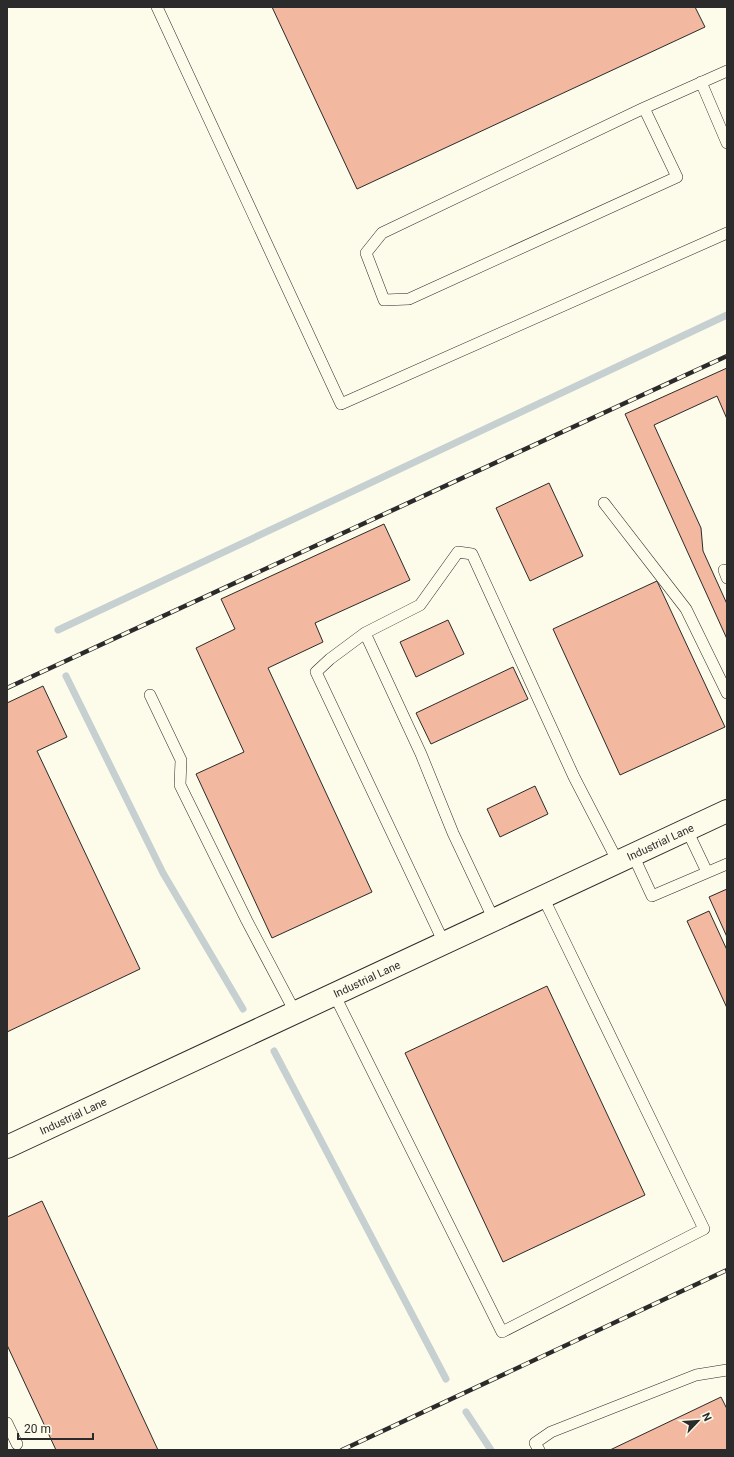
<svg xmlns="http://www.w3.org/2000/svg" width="734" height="1457" font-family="Roboto,sans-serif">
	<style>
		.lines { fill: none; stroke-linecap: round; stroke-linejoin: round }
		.stream { stroke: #c7d0d0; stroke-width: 7 }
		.building { fill: #f2b8a0; stroke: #2b2b2b }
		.lane-casing { stroke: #2b2b2b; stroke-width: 12 }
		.street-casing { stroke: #2b2b2b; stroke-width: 24 }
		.lane { stroke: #fdfbea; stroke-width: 11 }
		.street { stroke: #fdfbea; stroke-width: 22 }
		.rail-casing { stroke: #2b2b2b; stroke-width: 4.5 }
		.rail { stroke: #fdfbea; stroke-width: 3; stroke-dasharray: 9; stroke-linecap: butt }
		.labels { text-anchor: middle; stroke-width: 3; stroke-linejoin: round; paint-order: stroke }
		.street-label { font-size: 11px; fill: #2b2b2b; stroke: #fdfbea }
	</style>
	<rect width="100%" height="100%" fill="#fdfbea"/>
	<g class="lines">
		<path class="stream" d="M58 630 727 315
			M66 676 163 873 243 1009
			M274 1051 446 1379
			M466 1412 491 1450"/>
	</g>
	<path class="building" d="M272 7H695L705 27 357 189Z
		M727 368V419L717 396 654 425 701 528 703 551 727 604V639L625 414Z
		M549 483 583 556 530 581 496 508Z
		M384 524 410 580 315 623 323 642 268 668 372 892 272 938 196 774 244 752 196 648 235 629 221 599Z
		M657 581 725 727 620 775 553 629Z
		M448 620 464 654 416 677 400 642Z
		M513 667 528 699 431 744 416 713Z
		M43 686 67 737 37 751 140 969 7 1032V703Z
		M535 786 548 814 500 837 487 809Z
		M727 889V937L709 897Z
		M709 911 727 950V1008L687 921Z
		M547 986 645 1195 503 1262 405 1053Z
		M42 1201 158 1450H56L7 1345V1217Z
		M721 1397 727 1409V1450H610Z"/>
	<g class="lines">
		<defs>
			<path id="lane" d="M157 7 341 404 727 233
				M701 82 727 143
				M644 108 677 177 409 299 384 300 366 253 382 233 644 108 727 71
				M604 503 686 609 727 693
				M724 570 727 578
				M365 633 421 754 453 833 494 920
				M150 695 181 760 180 785 247 921 295 1012
				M687 830 707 872
				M633 855 652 896 727 864
				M444 943 316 672 330 659 365 633 420 605 458 552 472 554 574 777 618 862
				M334 994 502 1332 704 1229 543 897
				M7 1423 17 1444
				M539 1450 535 1443 551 1432 696 1375 727 1370"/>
			<g id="street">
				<path id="s1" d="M7 1147 727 811"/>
			</g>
		</defs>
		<use href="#lane" class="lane-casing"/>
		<use href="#street" class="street-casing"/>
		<use href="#lane" class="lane"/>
		<use href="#street" class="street"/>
		<defs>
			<path id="rail" d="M7 688 727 356
				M342 1450 727 1270"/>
		</defs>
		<use href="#rail" class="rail-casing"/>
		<use href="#rail" class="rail"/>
	</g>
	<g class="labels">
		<g class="street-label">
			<text dy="4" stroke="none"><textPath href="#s1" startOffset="721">Industrial Lane</textPath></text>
			<text dy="4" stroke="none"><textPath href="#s1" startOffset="397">Industrial Lane</textPath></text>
			<text dy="4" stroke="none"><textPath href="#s1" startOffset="73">Industrial Lane</textPath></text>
		</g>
	</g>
	<rect width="734" height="1457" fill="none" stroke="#2b2b2b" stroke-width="16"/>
	<g transform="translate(698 1421) rotate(65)" stroke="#fdfbea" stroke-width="3" paint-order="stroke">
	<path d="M0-3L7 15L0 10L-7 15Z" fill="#2b2b2b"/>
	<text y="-6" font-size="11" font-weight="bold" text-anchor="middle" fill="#2b2b2b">N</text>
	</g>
	<path d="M18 1433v6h75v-6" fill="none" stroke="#2b2b2b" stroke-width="2"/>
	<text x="24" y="1433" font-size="12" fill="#2b2b2b" stroke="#fdfbea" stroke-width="3" paint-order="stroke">20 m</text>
</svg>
